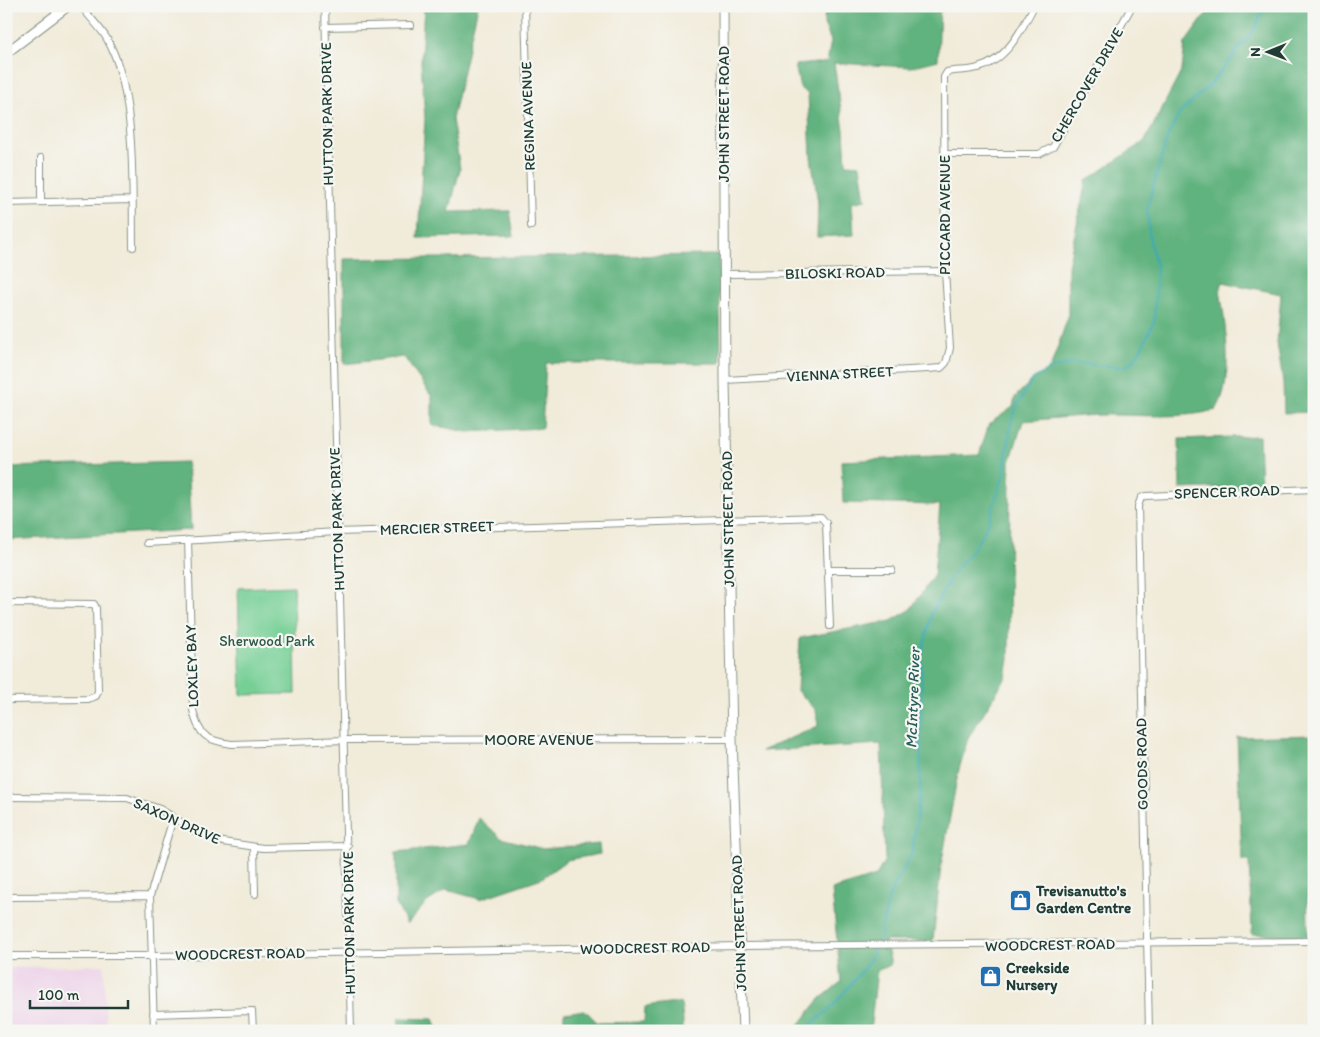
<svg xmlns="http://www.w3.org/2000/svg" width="1320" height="1037" font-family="Itim,sans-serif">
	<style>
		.built { fill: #edd1e9 }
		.green { fill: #76cf95; stroke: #4a8664 }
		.forest { fill: #60b27e; stroke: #407859 }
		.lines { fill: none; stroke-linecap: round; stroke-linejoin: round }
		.stream { stroke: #3aaab7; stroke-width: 2 }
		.minor-casing { stroke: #889486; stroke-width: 8 }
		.secondary-casing { stroke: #889486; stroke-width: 11 }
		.minor { stroke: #fff; stroke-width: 6 }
		.secondary { stroke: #fff; stroke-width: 9 }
		.labels { text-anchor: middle; stroke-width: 4.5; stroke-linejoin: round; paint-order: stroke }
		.street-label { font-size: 15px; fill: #1f3d34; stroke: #f6f6f2 }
		.park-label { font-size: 15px; fill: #305a47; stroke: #f6f6f2 }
		.poi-label { font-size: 15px; font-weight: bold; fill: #1f3d34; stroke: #f6f6f2; text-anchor: start }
		.water-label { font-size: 16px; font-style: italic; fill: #275e5b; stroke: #f6f6f2 }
	</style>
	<rect width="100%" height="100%" fill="#f6f6f2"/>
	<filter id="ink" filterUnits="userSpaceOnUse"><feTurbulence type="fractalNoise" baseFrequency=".02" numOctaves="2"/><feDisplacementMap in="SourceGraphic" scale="10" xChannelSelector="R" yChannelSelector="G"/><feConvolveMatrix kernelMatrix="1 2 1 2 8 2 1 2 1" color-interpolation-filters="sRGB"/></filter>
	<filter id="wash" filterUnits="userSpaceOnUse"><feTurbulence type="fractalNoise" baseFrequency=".0096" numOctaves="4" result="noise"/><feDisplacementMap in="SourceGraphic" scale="20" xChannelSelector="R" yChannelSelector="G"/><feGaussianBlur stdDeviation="1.12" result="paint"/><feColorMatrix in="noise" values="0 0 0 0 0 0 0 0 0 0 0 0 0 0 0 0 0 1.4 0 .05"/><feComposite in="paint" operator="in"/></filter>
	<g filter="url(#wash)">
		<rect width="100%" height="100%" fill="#f1ebd9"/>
		<path class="built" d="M104 965 106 1031H6V968Z"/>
		<path class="green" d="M294 586 296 694 241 695 238 588Z"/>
		<path class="forest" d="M424 6H478L452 119 460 169 449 212 510 211 514 236 418 238 425 119 421 62Z
			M825 6H940L938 60 911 67 834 63 844 130 846 164 860 165 865 200 852 203 854 235 817 237 818 203 811 157 808 94 800 88 795 65 827 62 831 41 824 24Z
			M1212 6H1314V412L1284 413 1283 382 1277 343 1281 294 1223 282 1220 289C1225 324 1235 380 1216 410 1177 420 1139 414 1100 415 1074 416 1049 419 1023 421L1010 462 1009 659 1006 677 968 738 958 773 941 866 933 941H885L891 964 877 971 870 1031H794L820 999 841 982 832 890 876 876 885 860 881 744 761 751 818 726 816 710 797 691 800 638 891 621 910 610 934 575 940 505 843 503 841 461 979 455 989 424 1013 407 1015 397 1033 379 1050 369 1068 317V267L1086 181 1145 141 1182 70 1185 43Z
			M719 255 721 363H546L542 428 467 432 432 425V397L404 357 344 364V259Z
			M1259 436 1261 486 1180 489 1179 439Z
			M187 462 191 530 6 540V467Z
			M1314 735V870L1307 871 1308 936 1252 934 1249 861H1242L1237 737Z
			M479 818 501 838 543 849 599 844 600 854 567 860 542 878 480 899 446 890 427 902 407 924 396 904V852L469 844Z
			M676 1003 681 1004 683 1021 682 1031H564V1013L585 1010 598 1023 644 1022 645 1007Z
			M399 1018 433 1019 438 1031H398Z"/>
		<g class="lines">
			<path class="stream" d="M804 1031 832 1007 869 962 880 936 890 893 912 854 920 792 922 653 932 612 951 577 978 542 989 521 1004 474 1011 423 1017 405 1033 379 1050 369 1073 363 1122 367 1132 362 1141 349 1154 321 1157 269 1150 243 1147 208 1168 135 1180 113 1209 86 1254 30 1265 6"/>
		</g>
	</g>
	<g filter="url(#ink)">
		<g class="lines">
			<defs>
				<path id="minor" d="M81 6C89 17 101 28 107 39 137 92 132 187 133 247
					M325 6 351 1031
					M525 6 531 226
					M325 27 411 25
					M944 154H1039L1053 147 1132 6
					M41 158V202
					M6 203 132 200
					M725 274 945 271
					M725 380 928 369 941 368 946 363 950 348 945 271 944 77 947 72C957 70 968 71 978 68 1006 61 1021 31 1034 6
					M188 540 193 710C198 735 207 741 232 744L345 740 732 739
					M147 543 337 532 821 517 826 523 830 626
					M828 570H892
					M6 603 94 604 96 608 98 691 96 696 88 699 6 700
					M6 797 127 798 160 809 198 833 223 842 263 848 348 846
					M254 847 255 894
					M6 897 150 896
					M6 956H152L741 946 1314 941
					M153 1014 252 1011 253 1031
					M154 1031 150 896 173 818
					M1149 1031 1138 506 1141 498 1145 496 1314 489"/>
				<path id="secondary" d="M723 6 725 380 732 739 743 1031
					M6 53 68 6"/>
			</defs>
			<use href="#minor" class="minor-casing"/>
			<use href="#secondary" class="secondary-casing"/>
			<use href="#minor" class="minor"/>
			<use href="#secondary" class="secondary"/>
		</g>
	</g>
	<defs>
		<symbol id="shop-square" viewBox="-11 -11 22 22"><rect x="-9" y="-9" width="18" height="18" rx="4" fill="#1f6fb2" stroke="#f6f6f2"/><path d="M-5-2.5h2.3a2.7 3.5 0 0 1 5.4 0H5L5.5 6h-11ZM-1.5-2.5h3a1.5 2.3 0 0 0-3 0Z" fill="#fff"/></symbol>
	</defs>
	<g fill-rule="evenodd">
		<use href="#shop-square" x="1008" y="888" width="25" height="25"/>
		<use href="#shop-square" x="978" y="964" width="25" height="25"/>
	</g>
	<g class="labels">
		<g class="street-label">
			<text transform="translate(1087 85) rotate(-60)" y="5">CHERCOVER DRIVE</text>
			<text transform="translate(327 114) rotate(-91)" y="5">HUTTON PARK DRIVE</text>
			<text transform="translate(724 114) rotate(-90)" y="5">JOHN STREET ROAD</text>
			<text transform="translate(528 116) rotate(-92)" y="5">REGINA AVENUE</text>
			<text transform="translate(945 215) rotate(-90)" y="5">PICCARD AVENUE</text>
			<text transform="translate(835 273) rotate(-1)" y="5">BILOSKI ROAD</text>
			<text transform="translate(840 374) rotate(-3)" y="5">VIENNA STREET</text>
			<text transform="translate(1227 492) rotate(-2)" y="5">SPENCER ROAD</text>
			<text transform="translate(337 519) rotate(-92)" y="5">HUTTON PARK DRIVE</text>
			<text transform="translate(728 519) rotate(-91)" y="5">JOHN STREET ROAD</text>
			<text transform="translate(437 528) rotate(-2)" y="5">MERCIER STREET</text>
			<text transform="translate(192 666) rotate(-92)" y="5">LOXLEY BAY</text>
			<text x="539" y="745">MOORE AVENUE</text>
			<text transform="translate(1142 764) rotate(-91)" y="5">GOODS ROAD</text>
			<text transform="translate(177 821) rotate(24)" y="5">SAXON DRIVE</text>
			<text transform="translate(349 923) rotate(-91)" y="5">HUTTON PARK DRIVE</text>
			<text transform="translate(739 923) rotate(-92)" y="5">JOHN STREET ROAD</text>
			<text transform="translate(1050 945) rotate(-1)" y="5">WOODCREST ROAD</text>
			<text transform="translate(645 948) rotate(-1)" y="5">WOODCREST ROAD</text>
			<text transform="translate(240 954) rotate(-1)" y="5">WOODCREST ROAD</text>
		</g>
		<g class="park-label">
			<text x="267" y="646">Sherwood Park</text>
		</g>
		<g class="poi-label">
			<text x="1036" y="896">Trevisanutto's<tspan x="1036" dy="17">Garden Centre</tspan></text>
			<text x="1006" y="973">Creekside<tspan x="1006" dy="17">Nursery</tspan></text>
		</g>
		<g class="water-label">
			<text transform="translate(912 698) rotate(-88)" y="6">McIntyre River</text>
		</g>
	</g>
	<rect width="1320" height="1037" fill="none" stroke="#f6f6f2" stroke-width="25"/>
	<g transform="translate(1268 52) rotate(269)" stroke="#f6f6f2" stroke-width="4" paint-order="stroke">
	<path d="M0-4L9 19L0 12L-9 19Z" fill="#1f3d34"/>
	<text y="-8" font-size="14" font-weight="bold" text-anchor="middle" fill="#1f3d34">N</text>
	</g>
	<path d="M30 1000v8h98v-8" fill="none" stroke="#1f3d34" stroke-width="2.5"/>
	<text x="38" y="1000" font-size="15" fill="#1f3d34" stroke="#f6f6f2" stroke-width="4" paint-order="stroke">100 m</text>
</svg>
